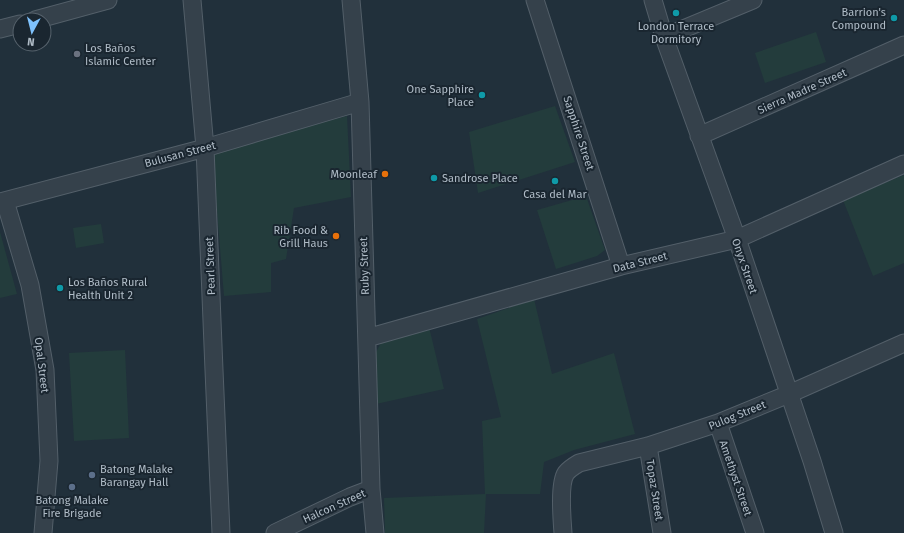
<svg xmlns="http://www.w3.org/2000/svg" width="904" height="533" font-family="'Fira Sans',sans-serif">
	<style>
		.green { fill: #233c3c }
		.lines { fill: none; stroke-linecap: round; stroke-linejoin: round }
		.minor-casing { stroke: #535f69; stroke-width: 19 }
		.minor { stroke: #35414b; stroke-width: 17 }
		.culture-dot { fill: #0f9aa8; stroke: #1a2630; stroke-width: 1.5 }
		.worship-dot { fill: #6b7280; stroke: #1a2630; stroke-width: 1.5 }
		.food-dot { fill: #e8710a; stroke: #1a2630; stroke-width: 1.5 }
		.service-dot { fill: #5c6f8a; stroke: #1a2630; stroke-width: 1.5 }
		.labels { text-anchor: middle; stroke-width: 4; stroke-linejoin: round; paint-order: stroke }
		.poi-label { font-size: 11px; fill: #b0bcc7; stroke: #1a2630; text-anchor: end }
		.street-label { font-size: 11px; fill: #b0bcc7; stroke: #1a2630 }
	</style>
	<rect width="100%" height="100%" fill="#21303b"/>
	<path class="green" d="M816 32 826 62 765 83 755 53Z
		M555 106 575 162 478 193 469 132Z
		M347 116 351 197 294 208 286 259 271 263V292L224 296 212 151Z
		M904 175V263L873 276 843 200Z
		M586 196 605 250 597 256 556 269 537 210Z
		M101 224 104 243 76 248 73 228Z
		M0 232 17 294 0 298Z
		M534 299 552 374 614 353 635 434 574 450 544 462 540 494H486L484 533H385L384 498 485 494 482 421 501 417 477 319Z
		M429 327 444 389 376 404V352L381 343 392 337Z
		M125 350 129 438 74 441 69 353Z"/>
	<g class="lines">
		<defs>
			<path id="minor" d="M192 0 205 148 214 370 221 533
				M351 0 360 102 371 489 375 533
				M535 0 621 266
				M653 0 664 37 737 239 812 461 834 533
				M35 20 108 0
				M0 29 20 24
				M664 37 753 0
				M699 136 904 45
				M5 201 30 285 45 370 49 461 43 533
				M0 202 205 148 360 102
				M367 338 621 266 737 239 904 164
				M718 423 755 533
				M648 446 662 533
				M275 533 350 497 371 489
				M563 533C562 520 559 483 566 473 569 469 574 466 579 463L648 446 718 423 789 394 904 343"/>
		</defs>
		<use href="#minor" class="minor-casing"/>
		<use href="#minor" class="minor"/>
	</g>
	<g class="culture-dot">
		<circle cx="676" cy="13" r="4"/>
		<circle cx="894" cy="18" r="4"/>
		<circle cx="482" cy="95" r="4"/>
		<circle cx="434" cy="178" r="4"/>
		<circle cx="555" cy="181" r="4"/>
		<circle cx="60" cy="288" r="4"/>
	</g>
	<circle class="worship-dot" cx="77" cy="54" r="4"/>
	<g class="food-dot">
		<circle cx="385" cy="174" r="4"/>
		<circle cx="336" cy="236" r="4"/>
	</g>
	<g class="service-dot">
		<circle cx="92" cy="475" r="4"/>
		<circle cx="72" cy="487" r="4"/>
	</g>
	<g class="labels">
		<g class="poi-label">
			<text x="886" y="16">Barrion's<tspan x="886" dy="13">Compound</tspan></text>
			<text x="676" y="30" text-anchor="middle">London Terrace<tspan x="676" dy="13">Dormitory</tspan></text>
			<text x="85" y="52" text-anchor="start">Los Baños<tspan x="85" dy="13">Islamic Center</tspan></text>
			<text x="474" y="93">One Sapphire<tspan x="474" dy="13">Place</tspan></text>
			<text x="377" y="178">Moonleaf</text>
			<text x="442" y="182" text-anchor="start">Sandrose Place</text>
			<text x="555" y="198" text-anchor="middle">Casa del Mar</text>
			<text x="328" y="234">Rib Food &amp;<tspan x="328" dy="13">Grill Haus</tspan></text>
			<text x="68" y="286" text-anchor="start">Los Baños Rural<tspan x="68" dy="13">Health Unit 2</tspan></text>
			<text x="100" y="473" text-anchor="start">Batong Malake<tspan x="100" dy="13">Barangay Hall</tspan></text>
			<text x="72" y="504" text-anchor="middle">Batong Malake<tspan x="72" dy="13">Fire Brigade</tspan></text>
		</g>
		<g class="street-label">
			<text transform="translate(802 91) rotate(-24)" y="4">Sierra Madre Street</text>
			<text transform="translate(579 133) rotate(72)" y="4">Sapphire Street</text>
			<text transform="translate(180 154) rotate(-15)" y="4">Bulusan Street</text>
			<text transform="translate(640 262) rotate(-14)" y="4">Data Street</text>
			<text transform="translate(210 266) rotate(-92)" y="4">Pearl Street</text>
			<text transform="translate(364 266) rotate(-92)" y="4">Ruby Street</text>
			<text transform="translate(745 266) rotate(71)" y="4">Onyx Street</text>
			<text transform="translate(42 365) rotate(83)" y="4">Opal Street</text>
			<text transform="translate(737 415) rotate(-22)" y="4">Pulog Street</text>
			<text transform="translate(736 478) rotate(71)" y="4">Amethyst Street</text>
			<text transform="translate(655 490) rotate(81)" y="4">Topaz Street</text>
			<text transform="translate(334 506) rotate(-24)" y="4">Halcon Street</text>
		</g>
	</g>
	<g transform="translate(32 32) rotate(187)"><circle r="19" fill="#1a2630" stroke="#56626c"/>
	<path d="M0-3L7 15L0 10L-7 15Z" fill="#7fc2fd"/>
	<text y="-6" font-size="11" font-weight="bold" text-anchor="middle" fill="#b0bcc7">N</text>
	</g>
</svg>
